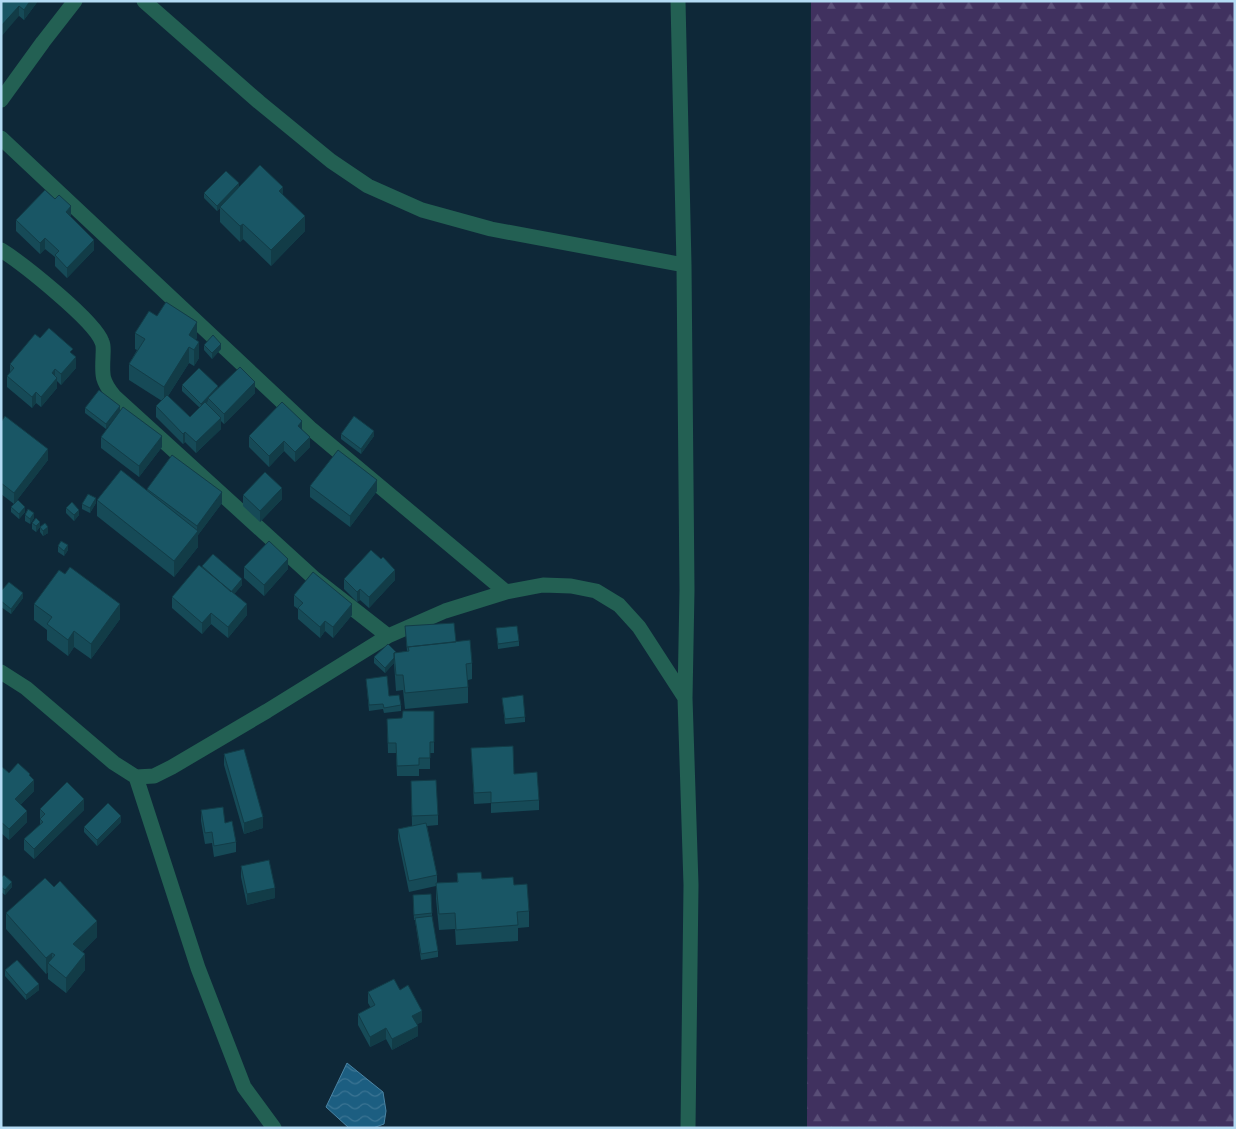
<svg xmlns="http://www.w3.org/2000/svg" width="1236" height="1129" font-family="Karla,sans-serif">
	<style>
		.forest { fill: url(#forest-firs) }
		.water { fill: url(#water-waves); stroke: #4a84a4 }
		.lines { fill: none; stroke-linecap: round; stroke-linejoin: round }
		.minor { stroke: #236053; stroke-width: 15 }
		.wall { fill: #164a57 }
		.shaded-wall { fill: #123c47 }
		.building { fill: #195665; stroke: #123c47 }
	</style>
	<defs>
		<pattern id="forest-firs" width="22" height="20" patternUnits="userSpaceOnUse" patternTransform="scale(1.25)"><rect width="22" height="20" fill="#40315f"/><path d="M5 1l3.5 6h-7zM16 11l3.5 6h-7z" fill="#594e77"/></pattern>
		<pattern id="water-waves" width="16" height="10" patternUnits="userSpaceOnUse" patternTransform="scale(1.25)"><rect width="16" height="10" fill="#1c5e81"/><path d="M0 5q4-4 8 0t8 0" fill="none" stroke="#3b7493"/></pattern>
	</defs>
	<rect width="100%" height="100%" fill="#0e2838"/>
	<path class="forest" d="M811 1H1235V1128H807Z"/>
	<path class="water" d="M347 1063 383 1092 386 1111 384 1124 373 1128H349L326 1107Z"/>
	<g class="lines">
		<path class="minor" d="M144 1 259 102 331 161 368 186 422 210 491 229 684 265
			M678 1 684 265 687 590 685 698 691 885 688 1128
			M1 100 43 42 75 1
			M1 138 310 428 506 592
			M1 250C22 263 95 321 102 342 104 346 103 352 103 357 102 376 102 381 114 396L315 579 388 636
			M1 672 26 688 114 763 136 777 154 776 172 767 267 711 388 636 445 611 506 592 543 585 571 586 596 591 619 605 639 627 685 698
			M136 777 198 968 244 1087 274 1128"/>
	</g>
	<path class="wall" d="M1 1H38L24 20Z
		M239 187 283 195 305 231 271 266 243 239 240 242 220 222V208L217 211 204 198V193Z
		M71 217 94 250 67 278 55 266V257L45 249 40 254 16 231V220Z
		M157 316 197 337 196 340 199 358 194 366 189 363 168 396 190 417 200 408 182 391V385L255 393 224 424 221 421V429L196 453 185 442 183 444 156 417V406L162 401 129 380V364L137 350 135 349V333Z
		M40 338 73 355 76 368 61 385 57 381V388L41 407 36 403 32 408 7 387V376L10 373V364Z
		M204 345 221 349 212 359 204 350Z
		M120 406 106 429 85 413V408Z
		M1 422 48 460 14 504 1 494Z
		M302 429 310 447 295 462 284 451 269 467 249 447V436Z
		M341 434 374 436 361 454 341 439Z
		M101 437 162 447 139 477 101 448Z
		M310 486 377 491 350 527 310 497Z
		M147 489 222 503 198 535V547L174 577 97 516V500L147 490Z
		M243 495 282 499 260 522 243 506Z
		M96 503 90 513 82 509V504Z
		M11 507 25 512 19 519 11 512Z
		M66 508 79 515 74 521 66 513Z
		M25 515 34 518 30 524 25 521Z
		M32 523 40 527 48 533 43 536 40 532V527L36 532 32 529Z
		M58 546 68 550 64 556 58 552Z
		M202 567 242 585 234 594 247 615 228 638 211 624 202 634 172 608V597Z
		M244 567 288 569 264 596 244 578Z
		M344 579 395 580 369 608 360 600 357 602 344 589Z
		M1 591 23 598 11 614 1 607Z
		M294 595 352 615 333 638 325 631 320 638 298 619V609L294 606Z
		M34 604 120 619 91 659 74 647 68 656 47 640V630L34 620Z
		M405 626 456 642 472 663V679L468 680V703L405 709 403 690 396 691 394 663 385 673 374 663V657L407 651Z
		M496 628 519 641V646L498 649Z
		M366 679 401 705V711L384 713 383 709 369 711Z
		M502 698 525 717V722L505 724Z
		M434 711V753H430V769H419V776H397L396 753H388L387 719 402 718Z
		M471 748 514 774 539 800V810L491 813V803L474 804Z
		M224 754 263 828 244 834 224 765Z
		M1 766 9 773 30 776 34 791 20 805 27 822 9 840 1 833Z
		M411 781 438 815V825L427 826 437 875V883L457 882V873L514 885 529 911V927L518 928V941L456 945 455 929 439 930 436 899V886L409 892 398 839V829L412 826Z
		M40 809 84 810 34 859 24 850V839L40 825Z
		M201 810 225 823 236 842V852L214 857 212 843 205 844 201 821Z
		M121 822 97 846 84 832V827Z
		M241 866 275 898 247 905 241 877Z
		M1 878 12 887 5 895 1 892Z
		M413 901 432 913V919L438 951V957L421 960 415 920H414Z
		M6 913 97 937 82 952 85 970 66 993 48 979V972L46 974 6 929Z
		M5 970 39 990 26 1000 5 976Z
		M400 990 422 1022 417 1024 418 1036 392 1050 386 1039 370 1047 358 1025V1014L371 1008 368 1003V992Z"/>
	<path class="shaded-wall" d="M30 1H38L24 20V10Z
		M19 6V16L1 37V26Z
		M239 183V189L220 207V208L217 211V206Z
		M283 187V203L279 191Z
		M71 206V217L66 212Z
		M305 216V231L271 266V250Z
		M243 224V239L240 242V226Z
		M45 238V249L40 254V243Z
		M94 240V250L67 278V268Z
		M197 322V337L191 348 189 347V363L164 402V387L189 335Z
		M199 342V358L194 366V350Z
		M221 344V349L212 359V353Z
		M76 357V368L61 385V374Z
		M55 369V380L57 378V388L41 407V397L52 373Z
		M255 382V393L224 424V414Z
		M218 386V391L208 398V401L201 409V404Z
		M36 392V403L32 408V397Z
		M120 406V412L106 429V424Z
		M221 418V429L196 453V442Z
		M302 421V432L298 426Z
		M374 431V436L361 454V449Z
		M185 432V442L183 444V434Z
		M162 436V447L139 477V466Z
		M310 437V447L295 462V452Z
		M284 441V451L269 467V456Z
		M48 449V460L14 504V493Z
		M377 480V491L350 527V516Z
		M282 488V499L260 522V511Z
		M222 492V503L198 535V547L174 577V561L197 532V526Z
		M96 498V503L90 513V508Z
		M25 507V512L19 519V514Z
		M79 510V515L74 521V515Z
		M34 513V518L30 524V519Z
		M40 522V527L36 532V526Z
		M48 527V533L43 536V531Z
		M68 545V550L64 556V551Z
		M288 559V569L264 596V585Z
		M395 570V580L369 608V597Z
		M242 579V585L231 598V592Z
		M360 589V600L357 602V592Z
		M23 593V598L11 614V609Z
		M120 604V619L91 659V644Z
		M247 604V615L228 638V627Z
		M352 604V615L333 638V627Z
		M211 613V624L202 634V623Z
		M325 621V631L320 638V627Z
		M74 631V647L68 656V640Z
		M394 658V663L385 673V668Z
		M30 774V784L34 780V791L15 810V799Z
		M84 799V810L34 859V849Z
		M27 811V822L9 840V829Z
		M121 816V822L97 846V840Z
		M263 817V828L244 834V823Z
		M12 882V887L5 895V890Z
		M275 888V898L247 905V894Z
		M97 921V937L73 960V944Z
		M52 953V967L48 963V972L46 974V958Z
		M85 954V970L66 993V978Z
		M39 984V990L26 1000V995Z
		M422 1011V1022L412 1027V1016Z
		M418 1026V1036L392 1050V1039Z
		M386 1028V1039L370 1047V1037Z"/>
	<path class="building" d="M1 1H30L24 10 19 6 1 26Z
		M260 165 283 187 279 191 305 216 271 250 243 224 240 226 220 207Z
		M226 171 239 183 217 206 204 193Z
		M45 190 55 199 59 195 71 206 66 212 94 240 67 268 55 255 59 251 45 238 40 243 16 220Z
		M166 302 197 322 189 335 199 342 194 350 189 347 164 387 129 364 145 339 135 333 149 311 157 316Z
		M49 328 73 349 70 352 76 357 61 374 55 369 52 373 57 378 41 397 36 392 32 397 7 376 14 368 10 364 35 334 40 338Z
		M213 335 221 344 212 353 204 345Z
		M240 367 255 382 224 414 208 398Z
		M199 368 218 386 201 404 182 385Z
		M99 390 120 406 106 424 85 408Z
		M167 395 190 417 205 402 221 418 196 442 185 432 183 434 156 406Z
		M282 402 302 421 298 426 310 437 295 452 284 441 269 456 249 436Z
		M123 407 162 436 139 466 101 437Z
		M5 416 48 449 14 493 1 483V422Z
		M354 416 374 431 361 449 341 434Z
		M338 450 377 480 350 516 310 486Z
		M172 455 222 492 197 526 147 489Z
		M121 470 198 531 174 561 97 500Z
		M265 472 282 488 260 511 243 495Z
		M88 494 96 498 90 508 82 504Z
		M18 500 25 507 19 514 11 507Z
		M72 502 79 510 74 515 66 508Z
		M28 509 34 513 30 519 25 515Z
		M36 518 40 522 36 526 32 523Z
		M45 523 48 527 43 531 40 527Z
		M61 541 68 545 64 551 58 546Z
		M269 541 288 559 264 585 244 567Z
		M371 550 381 559 383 557 395 570 369 597 360 589 357 592 344 579Z
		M213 554 242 579 231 592 202 566Z
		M199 565 247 604 228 627 211 613 202 623 172 597Z
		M70 567 120 604 91 644 74 631 68 640 47 624 52 617 34 604 59 570 65 574Z
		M313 572 352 604 333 627 325 621 320 627 298 608 303 603 294 595Z
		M9 582 23 593 11 609 1 601V591Z
		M454 623 456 642 407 647 405 626Z
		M517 626 519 641 498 644 496 628Z
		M470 640 472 663 466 664 468 687 405 693 403 675H396L394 653 409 651 408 647Z
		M388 644 396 652 394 653V658L385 668 374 657Z
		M387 676 389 696 399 695 401 705 384 708 383 704 369 705 366 679Z
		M523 695 525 717 505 719 502 698Z
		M403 711H434V742H430V758H419V765L397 766 396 743H388L387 719 402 718Z
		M513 746 514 774 537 772 539 800 491 803V792L474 793 471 748Z
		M244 749 263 817 244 823 224 754Z
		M18 763 30 774 29 775 34 780 15 799 27 811 9 829 1 822V766L9 773Z
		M436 780 438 815 412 816 411 781Z
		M67 782 84 799 34 849 24 839 43 822 40 819 45 814 40 809Z
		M108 803 121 816 97 840 84 827Z
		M223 807 225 823 232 821 236 842 214 846 212 832 205 833 201 810Z
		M426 823 437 875 409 881 398 829Z
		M269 860 275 888 247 894 241 866Z
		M481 872 482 879 513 877 514 885 527 884 529 911 517 912 518 925 456 930 455 913 439 914 436 883 458 882 457 873Z
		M4 875 12 882 5 890 1 887V878Z
		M45 878 54 887 60 881 97 921 73 944 85 954 66 978 48 963 55 955 52 953 46 958 6 913Z
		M431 894 432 913 414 915 413 895Z
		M432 916 438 951 421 954 415 918Z
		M17 960 39 984 26 995 5 970Z
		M394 979 400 990 408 985 422 1011 412 1016 418 1026 392 1039 386 1028 370 1037 358 1014 375 1005 368 992Z"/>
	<rect width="1236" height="1129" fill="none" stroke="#b4dbf4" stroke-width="5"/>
</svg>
